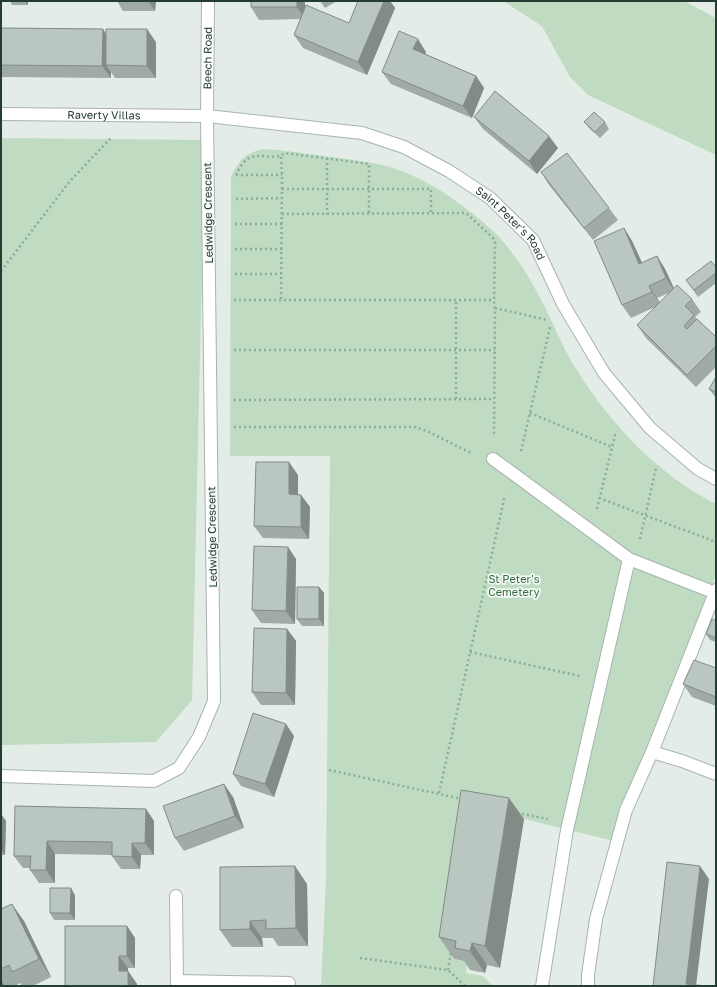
<svg xmlns="http://www.w3.org/2000/svg" width="717" height="987" font-family="'Golos Text',sans-serif">
	<style>
		.green { fill: #bfdbc2 }
		.lines { fill: none; stroke-linecap: round; stroke-linejoin: round }
		.lane-casing { stroke: #a7b4ad; stroke-width: 14 }
		.street-casing { stroke: #a7b4ad; stroke-width: 14 }
		.path { stroke: #88ad9b; stroke-width: 2.5; stroke-dasharray: 2 3; stroke-linecap: butt }
		.lane { stroke: #fff; stroke-width: 12 }
		.street { stroke: #fff; stroke-width: 12 }
		.wall { fill: #a0aba5; fill-rule: evenodd }
		.shaded-wall { fill: #828b86 }
		.building { fill: #bac7c0; stroke: #828b86 }
		.labels { text-anchor: middle; stroke-width: 3.5; stroke-linejoin: round; paint-order: stroke }
		.street-label { font-size: 11px; fill: #253c32; stroke: #f4f9f6 }
		.park-label { font-size: 11px; fill: #336f41; stroke: #f4f9f6 }
	</style>
	<rect width="100%" height="100%" fill="#e4ece7"/>
	<path class="green" d="M503 1H684L716 18V155L588 95 570 77 542 26Z
		M1 138 205 140 192 700 156 742 1 745Z
		M262 149C283 150 303 153 323 156 346 159 370 161 393 168 427 179 457 200 484 223 489 228 495 232 500 238 512 252 524 268 533 285 550 313 560 345 578 372 612 426 659 475 716 504V575L614 841 524 819 477 811 452 959 467 962 466 973 483 976 493 986H321L326 879 330 456H230L231 176C241 159 243 155 262 149Z"/>
	<g class="lines">
		<defs>
			<path id="lane" d="M493 459 515 475 629 559 708 590
				M542 986 567 830 629 559
				M588 986V975L596 919 626 810 652 752 716 590"/>
			<g id="street">
				<path id="s1" d="M1 114 207 116 362 133 404 147 449 171 490 198 533 240 563 304 604 373 650 428 698 469 716 479"/>
				<path d="M652 752 682 761 716 774"/>
				<path id="s2" d="M1 776 154 781 179 768 199 737 214 701 207 116 208 1"/>
				<path d="M176 896 177 986"/>
				<path d="M177 981 289 983"/>
			</g>
		</defs>
		<use href="#lane" class="lane-casing"/>
		<use href="#street" class="street-casing"/>
		<path class="path" d="M281 157 282 175 281 300
			M327 158V214
			M236 175C238 171 241 165 245 161 256 150 274 162 285 153L300 155 369 164V214
			M236 175H282
			M282 189H431V213
			M236 199 282 198
			M282 214 466 213 493 238 495 242 494 300 495 314 494 437
			M235 224H282
			M235 249H282
			M1 271 70 181 111 138
			M235 274H281
			M234 300H494
			M495 308 547 320
			M234 350H495
			M456 399V300
			M234 400 494 399
			M530 413 612 447
			M234 427H415L427 431 471 453
			M521 451 550 327
			M599 498 716 542
			M597 509 616 431
			M640 539 656 468
			M470 652 580 676
			M329 770 462 799
			M439 793 505 495
			M517 813 548 819
			M360 958 448 970 465 986
			M448 970 451 952"/>
		<use href="#lane" class="lane"/>
		<use href="#street" class="street"/>
	</g>
	<path class="wall" d="M10 1H28V5H12Z
		M117 1H156L155 11H123Z
		M251 1H305V7L349 23 358 1H390L395 8 367 75 303 48 294 35 300 19 259 20 251 7Z
		M320 1H337L325 8Z
		M1 28 103 29 106 35 156 42V78H115L111 72V78L1 77Z
		M426 52 425 54 476 76 484 88 472 118 391 84 382 72Z
		M474 117 558 148 537 174 483 129Z
		M584 122H605L609 129 600 138 589 128Z
		M541 172 609 208 618 220 593 240 549 185Z
		M624 228 632 241 642 263 657 256 665 269 674 288 692 299 701 312 695 317 716 337V367L696 387 646 338 637 325 655 307 631 318 622 305ZM669 293 660 303 657 298Z
		M716 267V283L698 297 686 280Z
		M716 377V398L709 389Z
		M298 475V495H301L310 507 309 539 263 538 254 526Z
		M288 547 296 559 295 624 261 623 252 610Z
		M319 587 324 593V626H302L297 619Z
		M716 621V642L710 640 706 634Z
		M287 629 296 641 295 705H261L252 692Z
		M716 668V706L692 697 683 684Z
		M294 736 274 797 241 786 233 774Z
		M233 797 244 828 184 851 175 838Z
		M15 806 146 809 154 821V855H141L140 869H121L112 856V855L55 854V883H39L30 870V868H23L14 856Z
		M1 814 6 821 5 855H1Z
		M524 819 500 968 487 965 485 973 470 970 464 961 454 959 439 937Z
		M307 884 308 946H278L273 938H262L263 947H232L220 930Z
		M75 895V920H54L50 913Z
		M1 909 24 921 51 977 33 986H22L20 983 15 986H1Z
		M127 926 135 938V968H128V971L137 984 65 986Z"/>
	<path class="shaded-wall" d="M25 1H28V5Z
		M148 1H156L155 11Z
		M297 1H305V19L297 7Z
		M384 1H390L395 8 367 75 358 62Z
		M103 29 111 42 106 65 111 72V78L102 66Z
		M147 29 156 42V78L147 66Z
		M418 39 426 52 422 62 413 49Z
		M476 76 484 88 472 118 463 106Z
		M549 136 558 148 537 174 529 161Z
		M624 228 632 241 648 276 639 264Z
		M657 256 665 269 675 291 666 278Z
		M649 286 657 298 661 305 652 292Z
		M289 462 298 475V507L289 494Z
		M301 495 310 507 309 539 301 527Z
		M288 547 296 559 295 624 286 611Z
		M319 587 324 593V626L319 619Z
		M287 629 296 641 295 705 286 693Z
		M286 724 294 736 274 797 265 784Z
		M224 784 233 797 244 828 235 816Z
		M509 798 524 819 500 968 485 946Z
		M146 809 154 821V855L145 843Z
		M1 814 6 821 5 855 1 849Z
		M47 841 55 854V883L46 870Z
		M132 843 141 855 140 869 132 857Z
		M295 866 307 884 308 946 296 928Z
		M700 866 709 879 696 986 686 984Z
		M71 888 75 895V920L70 913Z
		M12 904 24 921 51 977 39 959Z
		M250 921 262 938 263 947 250 929Z
		M127 926 135 938V968L127 956Z
		M472 943 487 965 485 973 470 951Z
		M119 956 128 968V984L119 971Z
		M128 971 137 984V986H128Z
		M1 980 5 986H3L1 983Z"/>
	<path class="building" d="M251 1H297V7H251Z
		M358 1H384L358 62 294 35 306 5 349 23Z
		M1 28 103 29 102 66 1 65Z
		M106 29H147V66L106 65Z
		M399 31 418 39 413 49 476 76 463 106 382 72Z
		M495 91 549 136 529 161 474 117Z
		M594 112 605 122 595 132 584 122Z
		M567 153 609 208 584 228 541 172Z
		M624 228 639 264 657 256 666 278 649 286 652 292 622 305 594 241Z
		M711 261 716 267V273L694 290 686 280Z
		M677 285 692 299 685 306 694 315 684 326 687 329 697 319 716 337V346L687 375 637 325Z
		M716 377V392L709 389Z
		M256 462H289V494L301 495V527L254 526Z
		M254 546 288 547 286 611 252 610Z
		M297 587H319V619H297Z
		M712 619 716 621V638L706 634Z
		M254 628 287 629 286 693 252 692Z
		M694 660 716 668V697L683 684Z
		M253 713 286 724 265 784 233 774Z
		M224 784 235 816 175 838 163 806Z
		M461 790 509 798 485 946 472 943 470 951 455 948 456 941 439 937Z
		M15 806 146 809 145 843H132V857L112 856V842L47 841 46 870H30L31 856H14Z
		M667 862 700 866 686 984 707 986H653Z
		M295 866 296 928 266 929V920L250 921V929L220 930V867Z
		M50 888H71L70 913H50Z
		M12 904 39 959 12 972 9 965 1 969V909Z
		M65 926H127V956H119V971H128V986H65Z"/>
	<g class="labels">
		<g class="street-label">
			<text dy="4" stroke="none"><textPath href="#s2" startOffset="900">Beech Road</textPath></text>
			<text dy="4" stroke="none"><textPath href="#s1" startOffset="103">Raverty Villas</textPath></text>
			<text transform="translate(208 213) rotate(-91)" y="4">Ledwidge Crescent</text>
			<text dy="4" stroke="none"><textPath href="#s1" startOffset="539">Saint Peter's Road</textPath></text>
			<text transform="translate(212 537) rotate(-91)" y="4">Ledwidge Crescent</text>
		</g>
		<g class="park-label">
			<text x="514" y="583">St Peter's<tspan x="514" dy="13">Cemetery</tspan></text>
		</g>
	</g>
	<rect width="717" height="987" fill="none" stroke="#253c32" stroke-width="4"/>
</svg>
